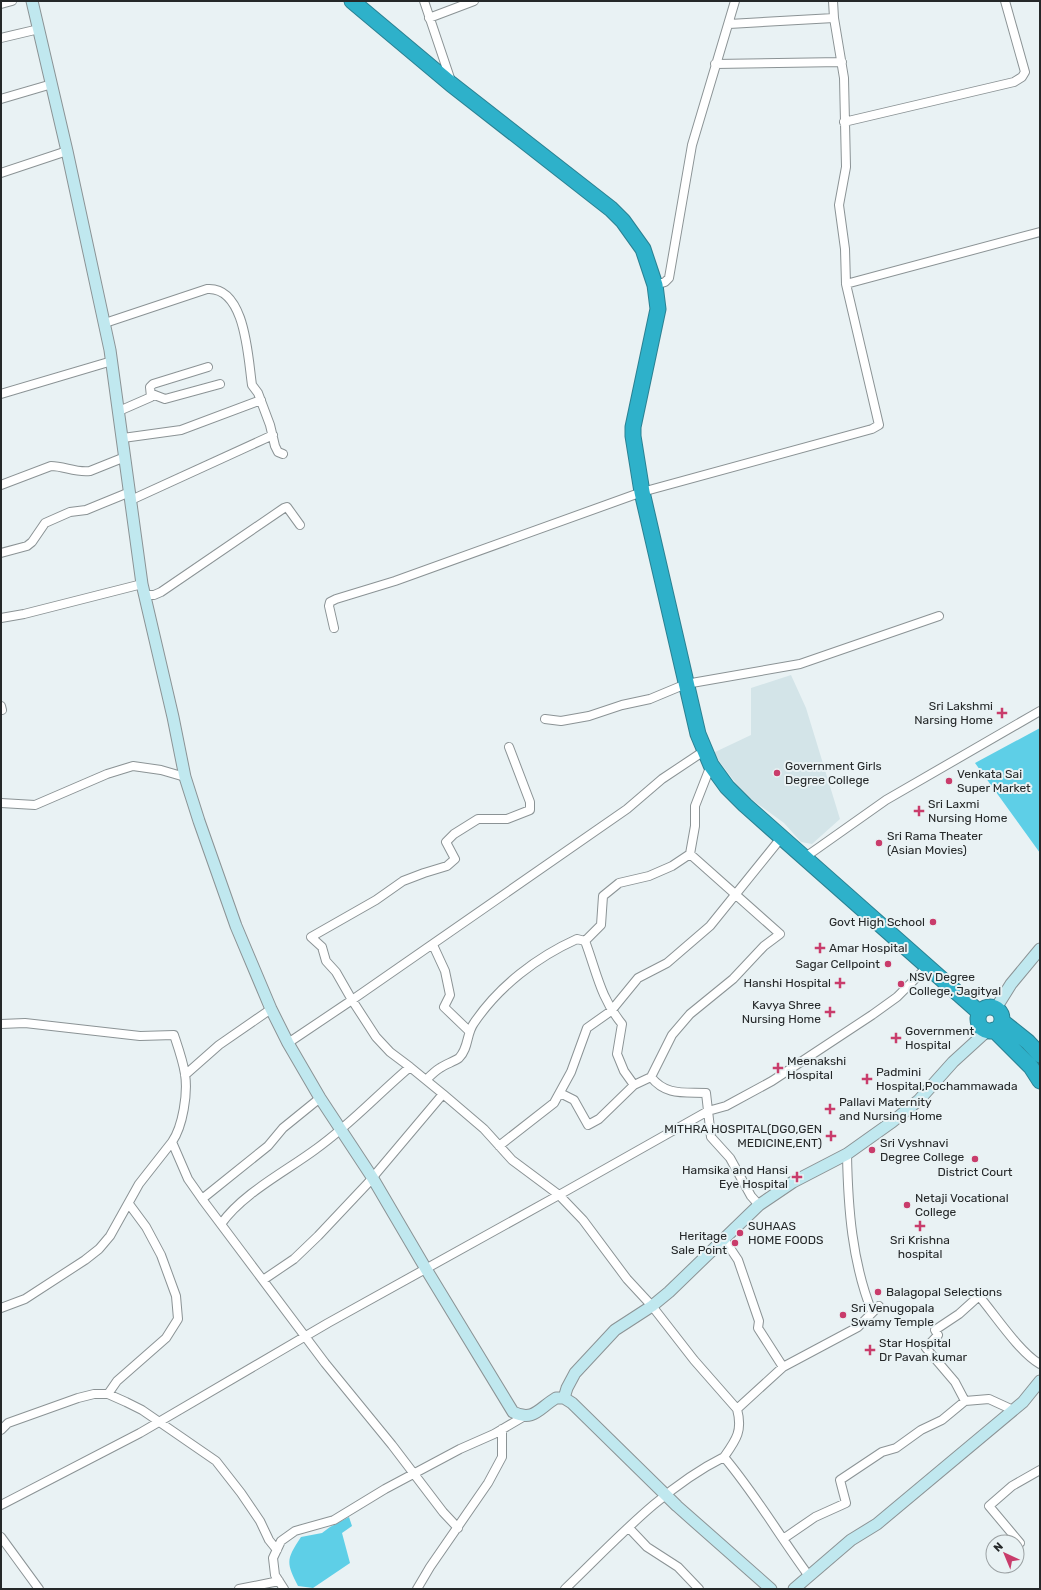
<svg xmlns="http://www.w3.org/2000/svg" width="1041" height="1590" font-family="Rubik,sans-serif">
	<style>
		.built { fill: #d3e4e8 }
		.green { fill: #5ecfe7 }
		.lines { fill: none; stroke-linecap: round; stroke-linejoin: round }
		.street-casing { stroke: #8b9395; stroke-width: 10 }
		.secondary-casing { stroke: #8b9395; stroke-width: 13 }
		.highway-casing { stroke: #2b8192; stroke-width: 17 }
		.street { stroke: #fff; stroke-width: 8 }
		.secondary { stroke: #c0e8ef; stroke-width: 11 }
		.highway { stroke: #2eb1ca; stroke-width: 15 }
		.poi-dot { fill: #c93c6b; stroke: #e9f2f4; stroke-width: 1.5 }
		.labels { text-anchor: middle; stroke-width: 4; stroke-linejoin: round; paint-order: stroke }
		.poi-label { font-size: 12px; fill: #252829; stroke: #e9f2f4; text-anchor: start }
	</style>
	<rect width="100%" height="100%" fill="#e9f2f4"/>
	<path class="built" d="M791 675 806 708 840 819 812 844 801 842 784 823 744 794 713 753 751 735V688Z"/>
	<path class="green" d="M1040 728V853L975 763Z
		M349 1517 352 1526 342 1533 350 1563 313 1588 298 1586C286 1562 286 1560 301 1537L322 1533 330 1527Z"/>
	<g class="lines">
		<defs>
			<path id="street" d="M424 1 451 81
				M1 4 12 1
				M429 18 474 1
				M729 24 834 18
				M1 38 39 29
				M715 64 842 62
				M1 99 52 84
				M844 122 1014 82 1022 77 1025 72 1005 1
				M1 173 67 151
				M846 284 1040 232
				M655 285 665 282 669 278 692 145 735 1
				M105 323 207 289C246 286 248 359 252 385L258 393 270 425 275 446 278 452 283 454
				M1 394 112 361
				M152 394 165 399 220 384
				M119 411 151 397 150 387 153 384 208 367
				M123 438 181 430 261 400
				M1 485 51 466C64 466 76 473 90 471L125 457
				M131 500 273 435
				M1 553 27 546 32 542 45 523 70 512 86 510 130 492
				M144 595H154L161 592 284 508 287 507 300 525
				M1 618 24 614 142 584
				M334 628 329 606 330 602 336 599 395 581 642 492 872 429 879 425 846 284 845 249 839 205 846 167 844 78 834 18 833 1
				M1 706 2 710
				M545 719 561 721 589 716 622 705 650 699 686 684 800 664 939 616
				M509 747 530 802V810L507 819H478L454 834 446 842 455 859 447 866 424 873 403 881 376 900 311 937 322 947 326 961 336 972 352 1000 627 809 662 779 704 751
				M1 803 35 805 107 774 133 766 161 770 185 777
				M690 854 695 826V806L711 765
				M804 858 886 800 1040 711
				M433 945 445 971 450 995 444 1007 469 1031
				M1 1024 25 1023 140 1036 174 1035C178 1047 183 1061 185 1074 188 1093 183 1126 172 1142L188 1179 202 1199 325 1363 392 1445 443 1512 458 1528
				M288 1043 352 1000 376 1037 390 1052 410 1067
				M185 1075 219 1045 271 1009
				M651 1077C666 1096 684 1092 706 1093L711 1137 730 1158 751 1196 759 1205
				M426 1080C430 1076 435 1071 440 1068 446 1064 453 1062 459 1058 469 1048 466 1034 474 1023 499 986 537 957 577 939L585 941
				M560 1093 574 1100 588 1125 599 1119 634 1085 651 1077 672 1035 690 1014 733 979 764 946 780 934 690 854 672 866 649 876 619 883 603 896 601 925 585 941C597 973 600 997 622 1024L617 1054 624 1071 634 1085
				M499 1146 554 1103 571 1072 587 1028 611 1011 638 978 667 963 710 926 781 838
				M847 1154C848 1208 852 1262 872 1312
				M202 1199 268 1146 283 1128 320 1098
				M221 1224C243 1193 285 1172 316 1149 350 1125 378 1094 410 1067L443 1094
				M724 1239 738 1260 759 1321 758 1328 783 1367
				M263 1280 294 1259 318 1236 368 1183 443 1094 484 1129 512 1160 559 1195 708 1111 726 1106 772 1081 872 1015 897 997 928 966
				M1 1308 25 1299 85 1260 99 1249 110 1236 139 1184 172 1142
				M108 1394 117 1381 166 1338 178 1319 176 1296 161 1255 146 1227 129 1204
				M1013 1410 989 1399 965 1401 955 1382 926 1348 938 1335 935 1330 959 1314 979 1296C995 1315 1020 1353 1040 1364
				M1 1430 8 1423 78 1398 94 1394H108L126 1402 142 1410 216 1461 241 1493 260 1521 269 1540 277 1550
				M724 1457C736 1440 743 1431 737 1409L783 1367 858 1327 879 1306
				M1 1505 140 1433 328 1323 559 1195 583 1220 627 1279 652 1306 694 1360 737 1409
				M629 1528 647 1547 678 1567 699 1589
				M1 1537 39 1589
				M783 1539 815 1517 846 1503 840 1480 882 1452 896 1448 921 1430 942 1420 965 1401
				M1020 1543 989 1506 1012 1486 1040 1470
				M239 1589 279 1581
				M284 1589 275 1575 273 1558 281 1541 295 1531 334 1520 385 1489 460 1449 494 1434 523 1417
				M417 1589 430 1567 488 1483 502 1457V1429
				M565 1589C614 1542 662 1488 724 1457 756 1495 780 1537 809 1576"/>
			<path id="secondary" d="M32 1 67 151 110 350 142 584 173 717 185 777 199 821 236 926 271 1009 288 1043 320 1098 372 1177 426 1269 513 1412C534 1422 539 1408 556 1398H564L572 1403 677 1506 771 1589
				M996 1008 1011 984 1040 949
				M564 1398 567 1388 575 1373 615 1330 652 1306 669 1292 759 1205 793 1182 847 1154 892 1122 919 1100 953 1062 987 1031
				M794 1589 851 1540 877 1524 1023 1402 1040 1381"/>
			<path id="highway" d="M352 1 451 84 611 209 623 221 643 249 655 285 658 309 633 427V436L642 492 698 734 711 765 727 787 745 805 979 1012
				M978 1019a12 12 0 1 1 24 0a12 12 0 1 1-24 0Z
				M1003 1022 1028 1042 1040 1055
				M994 1030 1031 1067 1040 1081"/>
		</defs>
		<use href="#street" class="street-casing"/>
		<use href="#secondary" class="secondary-casing"/>
		<use href="#highway" class="highway-casing"/>
		<use href="#street" class="street"/>
		<use href="#secondary" class="secondary"/>
		<use href="#highway" class="highway"/>
	</g>
	<g class="poi-dot">
		<path d="M1000 707h4v4h4v4h-4v4h-4v-4h-4v-4h4z"/>
		<circle cx="777" cy="773" r="4"/>
		<circle cx="949" cy="781" r="4"/>
		<path d="M917 805h4v4h4v4h-4v4h-4v-4h-4v-4h4z"/>
		<circle cx="879" cy="843" r="4"/>
		<circle cx="933" cy="922" r="4"/>
		<path d="M818 942h4v4h4v4h-4v4h-4v-4h-4v-4h4z"/>
		<circle cx="888" cy="964" r="4"/>
		<path d="M838 977h4v4h4v4h-4v4h-4v-4h-4v-4h4z"/>
		<circle cx="901" cy="984" r="4"/>
		<path d="M828 1006h4v4h4v4h-4v4h-4v-4h-4v-4h4z"/>
		<path d="M894 1032h4v4h4v4h-4v4h-4v-4h-4v-4h4z"/>
		<path d="M776 1062h4v4h4v4h-4v4h-4v-4h-4v-4h4z"/>
		<path d="M865 1073h4v4h4v4h-4v4h-4v-4h-4v-4h4z"/>
		<path d="M828 1103h4v4h4v4h-4v4h-4v-4h-4v-4h4z"/>
		<path d="M829 1130h4v4h4v4h-4v4h-4v-4h-4v-4h4z"/>
		<circle cx="872" cy="1150" r="4"/>
		<circle cx="975" cy="1159" r="4"/>
		<path d="M795 1171h4v4h4v4h-4v4h-4v-4h-4v-4h4z"/>
		<circle cx="907" cy="1205" r="4"/>
		<path d="M918 1220h4v4h4v4h-4v4h-4v-4h-4v-4h4z"/>
		<circle cx="740" cy="1233" r="4"/>
		<circle cx="735" cy="1243" r="4"/>
		<circle cx="878" cy="1292" r="4"/>
		<circle cx="843" cy="1315" r="4"/>
		<path d="M868 1344h4v4h4v4h-4v4h-4v-4h-4v-4h4z"/>
	</g>
	<g class="labels">
		<g class="poi-label">
			<text x="993" y="710" text-anchor="end">Sri Lakshmi<tspan x="993" dy="14">Narsing Home</tspan></text>
			<text x="785" y="770">Government Girls<tspan x="785" dy="14">Degree College</tspan></text>
			<text x="957" y="778">Venkata Sai<tspan x="957" dy="14">Super Market</tspan></text>
			<text x="928" y="808">Sri Laxmi<tspan x="928" dy="14">Nursing Home</tspan></text>
			<text x="887" y="840">Sri Rama Theater<tspan x="887" dy="14">(Asian Movies)</tspan></text>
			<text x="925" y="926" text-anchor="end">Govt High School</text>
			<text x="829" y="952">Amar Hospital</text>
			<text x="880" y="968" text-anchor="end">Sagar Cellpoint</text>
			<text x="909" y="981">NSV Degree<tspan x="909" dy="14">College, Jagityal</tspan></text>
			<text x="831" y="987" text-anchor="end">Hanshi Hospital</text>
			<text x="821" y="1009" text-anchor="end">Kavya Shree<tspan x="821" dy="14">Nursing Home</tspan></text>
			<text x="905" y="1035">Government<tspan x="905" dy="14">Hospital</tspan></text>
			<text x="787" y="1065">Meenakshi<tspan x="787" dy="14">Hospital</tspan></text>
			<text x="876" y="1076">Padmini<tspan x="876" dy="14">Hospital,Pochammawada</tspan></text>
			<text x="839" y="1106">Pallavi Maternity<tspan x="839" dy="14">and Nursing Home</tspan></text>
			<text x="822" y="1133" text-anchor="end">MITHRA HOSPITAL(DGO,GEN<tspan x="822" dy="14">MEDICINE,ENT)</tspan></text>
			<text x="880" y="1147">Sri Vyshnavi<tspan x="880" dy="14">Degree College</tspan></text>
			<text x="788" y="1174" text-anchor="end">Hamsika and Hansi<tspan x="788" dy="14">Eye Hospital</tspan></text>
			<text x="975" y="1176" text-anchor="middle">District Court</text>
			<text x="915" y="1202">Netaji Vocational<tspan x="915" dy="14">College</tspan></text>
			<text x="748" y="1230">SUHAAS<tspan x="748" dy="14">HOME FOODS</tspan></text>
			<text x="727" y="1240" text-anchor="end">Heritage<tspan x="727" dy="14">Sale Point</tspan></text>
			<text x="920" y="1244" text-anchor="middle">Sri Krishna<tspan x="920" dy="14">hospital</tspan></text>
			<text x="886" y="1296">Balagopal Selections</text>
			<text x="851" y="1312">Sri Venugopala<tspan x="851" dy="14">Swamy Temple</tspan></text>
			<text x="879" y="1347">Star Hospital<tspan x="879" dy="14">Dr Pavan kumar</tspan></text>
		</g>
	</g>
	<rect width="1041" height="1590" fill="none" stroke="#252829" stroke-width="4"/>
	<g transform="translate(1005 1554) rotate(316)"><circle r="19" fill="#e9f2f4" stroke="#9ba1a3"/>
	<path d="M0-3L7 15L0 10L-7 15Z" fill="#c93c6b"/>
	<text y="-6" font-size="11" font-weight="bold" text-anchor="middle" fill="#252829">N</text>
	</g>
</svg>
